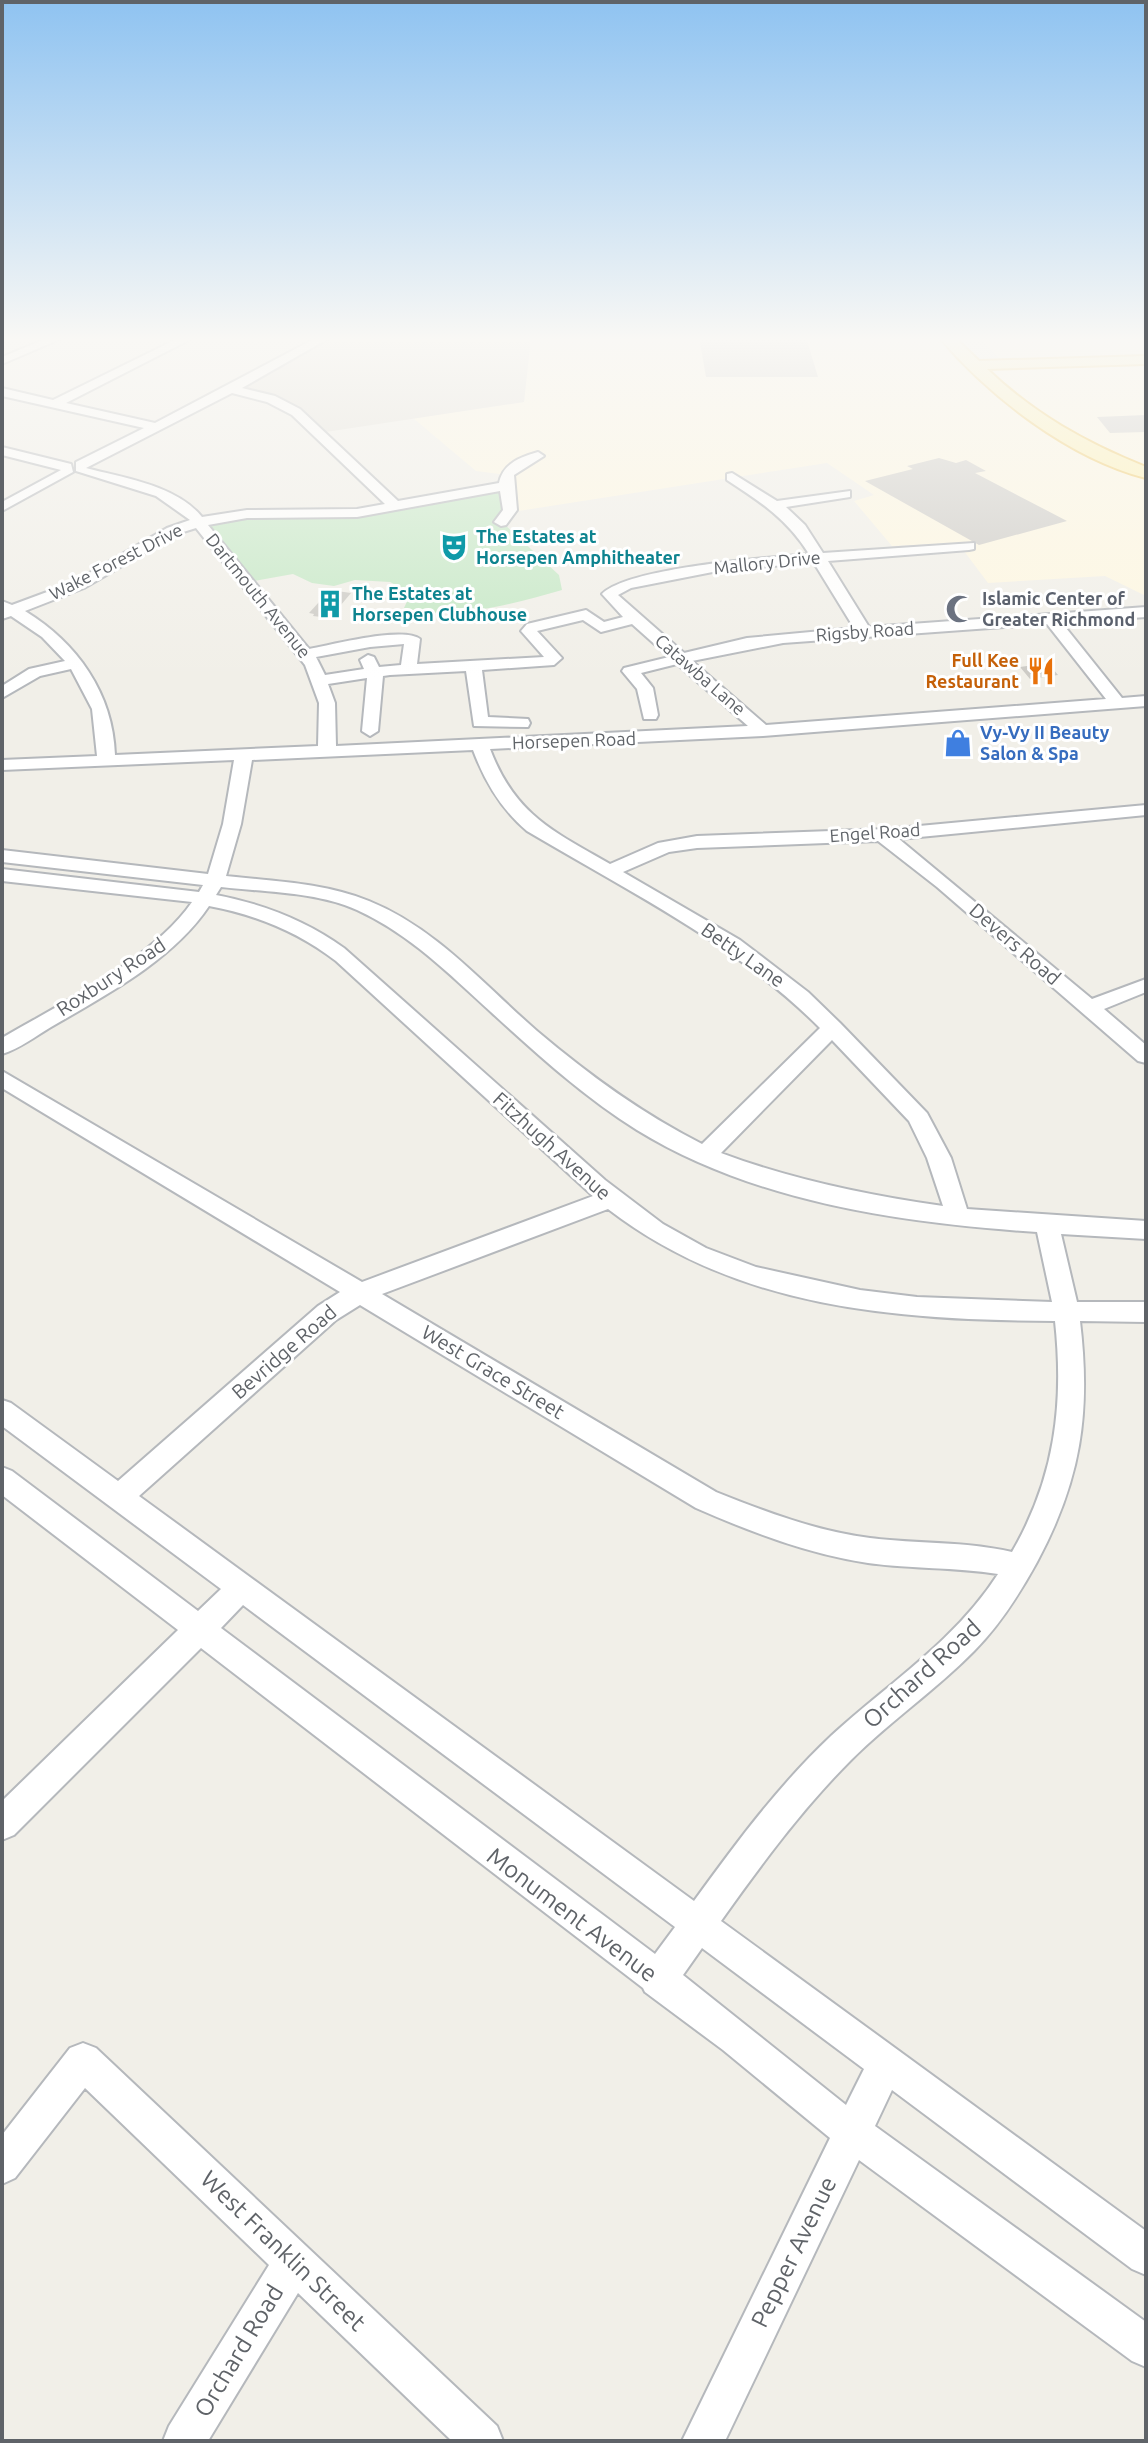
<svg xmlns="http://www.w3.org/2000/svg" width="1148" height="2443" font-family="Ubuntu,sans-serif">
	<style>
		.commercial { fill: #fef7e0 }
		.education { fill: #e1ded6 }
		.green { fill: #c5e8c5 }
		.building { fill: #cccac5 }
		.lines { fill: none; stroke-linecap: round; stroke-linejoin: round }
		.minor-casing { stroke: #b5b8bc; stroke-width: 4 }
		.major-casing { stroke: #f2c960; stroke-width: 4 }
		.minor { fill: #fff; fill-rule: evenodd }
		.major { fill: #fff2af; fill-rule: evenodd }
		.labels { text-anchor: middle; stroke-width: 6; stroke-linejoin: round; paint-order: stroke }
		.far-culture-label { font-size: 18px; font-weight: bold; fill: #0d838f; stroke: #fff; text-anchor: start }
		.far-street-label { font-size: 18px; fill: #5f6368; stroke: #fff }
		.far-worship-label { font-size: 18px; font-weight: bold; fill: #5b616d; stroke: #fff; text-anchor: start }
		.far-food-label { font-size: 18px; font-weight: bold; fill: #c56008; stroke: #fff; text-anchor: end }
		.far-shop-label { font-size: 18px; font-weight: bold; fill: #366cbe; stroke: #fff; text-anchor: start }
		.street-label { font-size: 20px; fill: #5f6368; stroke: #fff }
		.near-street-label { font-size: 24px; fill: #5f6368; stroke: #fff }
	</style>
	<rect width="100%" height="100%" fill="#f1efe8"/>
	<path class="commercial" d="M531 337H946L977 366 1146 361V596L1105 576 988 583 958 543 892 546 854 501 874 495 827 463 512 512 507 475 476 471 413 418 524 402Z
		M978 337H1146V356L1001 360Z"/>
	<path class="education" d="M328 337H531L524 402 319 433 290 407 231 389Z"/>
	<path class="green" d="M503 485 512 512 503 523 559 575 562 590C511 605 456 619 403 610L411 593 390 582 355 580 334 586 312 583 293 574 249 582 200 522 240 515H330Z"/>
	<path class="building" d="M699 337H806L818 377H706Z
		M1146 415V432L1110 433 1097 417Z
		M939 458 956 463 966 460 986 471 975 473 1067 521 979 545 865 481 913 469 907 466Z
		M330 590 351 593 330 618 313 616 314 614 309 613Z
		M1048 663 1058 675 1030 679 1020 667Z"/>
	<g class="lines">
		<defs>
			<path id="minor" d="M50 337H65L2 364V357Z
				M181 337H195L66 403 155 423 318 337H331L242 388 275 396 300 409 398 501 499 483C503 463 521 457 538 452L544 456 514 475 517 510 506 525 501 526 494 522 503 510 500 491 357 517 247 518 208 525 309 649C332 645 403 626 420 639L417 664 544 657 521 631 527 624 586 610 604 622 623 617 602 594C629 567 767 558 809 554 788 520 761 502 727 480V474L732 473 777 501 850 491V497L786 507 805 525 823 553 974 543V549L969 550 828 561 869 627 1146 607V617L1062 623 1122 698 1146 696V706L763 736 490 749C515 815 553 831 610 864L658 843 697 836 887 829 1146 805V815L899 839 1092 999 1146 979V992L1104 1009 1146 1045V1063L1138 1061 937 887 878 841 697 848 669 852 623 872 740 940 808 992 840 1023 927 1113 951 1158 967 1209 1146 1221V1239L1061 1234 1077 1302H1146V1322L1080 1321C1091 1413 1081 1480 1037 1562 1020 1593 1000 1625 974 1651 936 1690 890 1721 851 1760 802 1809 761 1865 721 1921L1146 2231V2275L1132 2269 892 2090 875 2126 1146 2322V2367L1132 2361 859 2160 725 2441H682L830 2138 723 2050 645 1992 643 1988 201 1648 14 1835 2 1840V1801L178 1630 2 1495V1467L12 1471 198 1611 221 1589 2 1426V1400L11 1403 118 1481 318 1306 340 1292 2 1088V1071L362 1282 593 1196 336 961C298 932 257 915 209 906 173 960 106 995 51 1027 36 1036 19 1049 2 1054V1038C60 1004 154 958 192 902L2 881V869L199 892 203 885 2 862V850L208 874 223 824 234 760 2 770V760L97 756 92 709 71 669 40 676 2 698V686L29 669 65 661 42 637 11 616 2 619V601L12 605 74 582 167 528 190 520 156 496 76 471V462L144 428 2 396V388L53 400ZM232 393 267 402 292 415 385 504 357 509 247 510 202 517C176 485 124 478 86 468ZM196 528 305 665 319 703 318 746 115 755C113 693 77 643 25 611L84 588 177 534ZM814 563 854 628 747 638 684 653 618 595 631 588 728 569ZM583 620 601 632 632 624 669 657 624 668 622 671 637 689 644 719H656L658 715 653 688 641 673 677 664 748 726 336 746 335 703 328 684 367 678 362 731 370 736 378 731 383 676 390 675 466 671 474 726 528 727 530 723 528 719 488 717 482 670 554 665 562 658 537 631ZM1047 624 1106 699 766 725 692 661 783 643ZM404 644 401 665 379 667 374 657 368 655 360 660 364 669 325 675 316 657 370 647ZM473 750C485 782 501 809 527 831 628 891 736 944 820 1028L702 1144C641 1113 589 1075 537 1031 484 985 436 928 369 901 325 883 273 881 226 876L241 824 252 760ZM221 887C265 892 317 892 357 910 411 935 448 973 491 1012 537 1054 584 1097 637 1130 754 1202 901 1223 1037 1232L1052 1302 917 1297 860 1290 756 1267 706 1248 663 1224 605 1180 344 948C305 920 263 904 216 895ZM832 1040 909 1121 927 1158 943 1206C866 1195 793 1180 721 1153ZM608 1209C738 1309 896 1320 1055 1321 1064 1404 1055 1478 1012 1552 965 1541 917 1544 870 1538 816 1531 766 1512 716 1492L382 1294ZM360 1305 696 1508C751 1532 808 1554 868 1563 911 1569 955 1567 998 1574 955 1641 889 1683 831 1736 779 1785 736 1843 694 1901L139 1496 336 1320ZM243 1605 675 1927 655 1954 221 1628ZM702 1948 864 2069 846 2105 683 1975Z
				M2 447 71 464 73 472 2 511V502L61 470 2 455Z
				M83 2043 96 2048 497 2426 503 2441H452L298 2293 208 2441H163L169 2426 269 2265 85 2088 15 2178 2 2184V2135L70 2048Z"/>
			<path id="major" d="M939 337H954L979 361 1146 356V364L987 369C1034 414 1086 443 1146 467V478C1069 458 990 397 939 337Z"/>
		</defs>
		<use href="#minor" class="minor-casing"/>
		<use href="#major" class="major-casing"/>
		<use href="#minor" class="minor"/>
		<use href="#major" class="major"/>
	</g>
	<linearGradient id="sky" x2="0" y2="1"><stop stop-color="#8fc3f1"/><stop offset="0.5" stop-color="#f9f8f5"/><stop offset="1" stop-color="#f9f8f5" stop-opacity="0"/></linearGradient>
	<rect width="1148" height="679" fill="url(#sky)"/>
	<defs>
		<symbol id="theatre-bare" viewBox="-9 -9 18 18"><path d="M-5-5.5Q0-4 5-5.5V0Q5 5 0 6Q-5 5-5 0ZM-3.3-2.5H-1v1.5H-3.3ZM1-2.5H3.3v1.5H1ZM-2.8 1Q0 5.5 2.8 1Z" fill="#0f9aa8" stroke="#fff" stroke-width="2.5" paint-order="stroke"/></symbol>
		<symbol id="building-bare" viewBox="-9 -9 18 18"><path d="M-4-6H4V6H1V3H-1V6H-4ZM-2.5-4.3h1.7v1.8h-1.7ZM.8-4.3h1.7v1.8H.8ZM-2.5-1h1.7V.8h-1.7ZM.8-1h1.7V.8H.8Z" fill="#0f9aa8" stroke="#fff" stroke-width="2.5" paint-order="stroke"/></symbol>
		<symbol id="mosque-bare" viewBox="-9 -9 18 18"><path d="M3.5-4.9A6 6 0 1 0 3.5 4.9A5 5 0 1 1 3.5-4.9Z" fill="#6b7280" stroke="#fff" stroke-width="2.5" paint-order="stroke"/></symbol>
		<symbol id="restaurant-bare" viewBox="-9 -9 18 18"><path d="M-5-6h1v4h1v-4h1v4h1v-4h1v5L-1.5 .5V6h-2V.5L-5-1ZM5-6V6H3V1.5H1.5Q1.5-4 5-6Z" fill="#e8710a" stroke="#fff" stroke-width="2.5" paint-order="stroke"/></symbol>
		<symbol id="shop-bare" viewBox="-9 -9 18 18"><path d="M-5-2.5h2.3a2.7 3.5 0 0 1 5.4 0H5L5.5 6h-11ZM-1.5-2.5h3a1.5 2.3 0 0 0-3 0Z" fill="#3f7fe0" stroke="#fff" stroke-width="2.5" paint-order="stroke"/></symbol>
	</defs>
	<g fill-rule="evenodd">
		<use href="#theatre-bare" x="434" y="527" width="40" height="40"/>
		<use href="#building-bare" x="310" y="584" width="40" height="40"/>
		<use href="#mosque-bare" x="940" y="589" width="40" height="40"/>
		<use href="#restaurant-bare" x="1021" y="651" width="40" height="40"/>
		<use href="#shop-bare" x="938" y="723" width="40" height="40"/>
	</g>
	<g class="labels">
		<g class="far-culture-label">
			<text x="476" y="543">The Estates at<tspan x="476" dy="21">Horsepen Amphitheater</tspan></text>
			<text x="352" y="600">The Estates at<tspan x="352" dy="21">Horsepen Clubhouse</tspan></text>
		</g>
		<g class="far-street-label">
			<text transform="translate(116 562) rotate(-27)" y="6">Wake Forest Drive</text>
			<text transform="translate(767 563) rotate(-6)" y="6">Mallory Drive</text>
			<text transform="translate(258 596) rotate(51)" y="6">Dartmouth Avenue</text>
			<text transform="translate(865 632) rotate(-4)" y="6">Rigsby Road</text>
			<text transform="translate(700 675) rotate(41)" y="6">Catawba Lane</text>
			<text transform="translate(574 741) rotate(-2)" y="6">Horsepen Road</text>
			<text transform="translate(875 833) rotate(-4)" y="6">Engel Road</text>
		</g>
		<g class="far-worship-label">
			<text x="982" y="605">Islamic Center of<tspan x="982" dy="21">Greater Richmond</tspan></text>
		</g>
		<g class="far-food-label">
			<text x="1019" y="667">Full Kee<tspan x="1019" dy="21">Restaurant</tspan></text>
		</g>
		<g class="far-shop-label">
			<text x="980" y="739">Vy-Vy II Beauty<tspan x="980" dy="21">Salon &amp; Spa</tspan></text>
		</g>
		<g class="street-label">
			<text transform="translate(1015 944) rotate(41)" y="7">Devers Road</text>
			<text transform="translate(743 955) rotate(35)" y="7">Betty Lane</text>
			<text transform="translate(111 977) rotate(-33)" y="7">Roxbury Road</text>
			<text transform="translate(552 1146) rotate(42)" y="7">Fitzhugh Avenue</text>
			<text transform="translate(284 1352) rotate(-41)" y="7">Bevridge Road</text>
			<text transform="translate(493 1372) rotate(31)" y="7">West Grace Street</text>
		</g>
		<g class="near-street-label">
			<text transform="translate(922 1674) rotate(-42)" y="8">Orchard Road</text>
			<text transform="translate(572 1915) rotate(37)" y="8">Monument Avenue</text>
			<text transform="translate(283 2251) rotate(44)" y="8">West Franklin Street</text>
			<text transform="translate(794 2252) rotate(-64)" y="8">Pepper Avenue</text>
			<text transform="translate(239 2351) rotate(-59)" y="8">Orchard Road</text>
		</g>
	</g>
	<rect width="1148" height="2443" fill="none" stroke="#5f6368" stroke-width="8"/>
</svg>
